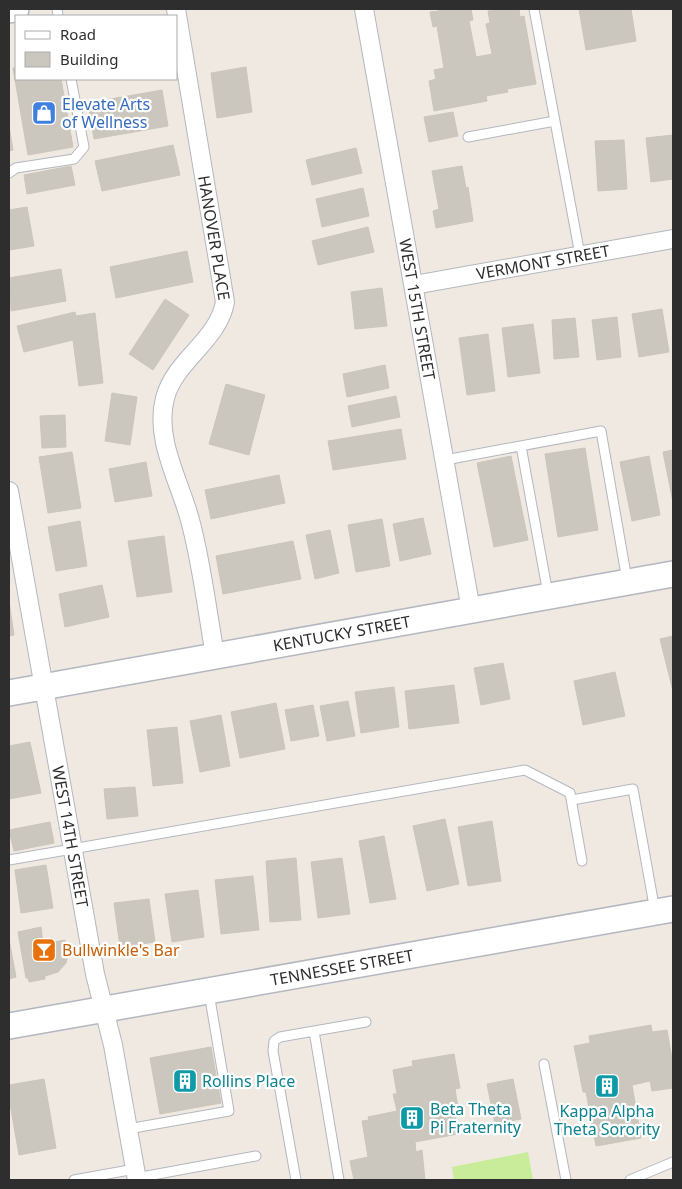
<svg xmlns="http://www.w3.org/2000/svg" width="682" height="1189" font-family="'Noto Sans',sans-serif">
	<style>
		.pitch { fill: #c9ec9a }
		.building { fill: #cbc7bf; stroke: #cbc5ba }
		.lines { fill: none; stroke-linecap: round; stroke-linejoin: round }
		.service-casing { stroke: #b4b7c1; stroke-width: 11 }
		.minor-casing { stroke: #b4b7c1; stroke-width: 20 }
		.secondary-casing { stroke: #b4b7c1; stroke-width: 28 }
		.service { stroke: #fff; stroke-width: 9 }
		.minor { stroke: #fff; stroke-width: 18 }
		.secondary { stroke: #fff; stroke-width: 25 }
		.labels { text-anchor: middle; stroke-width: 4.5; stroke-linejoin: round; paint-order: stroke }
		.shop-label { font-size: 16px; fill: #366cbe; stroke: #fff; text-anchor: start }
		.street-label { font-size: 16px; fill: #2e2e2e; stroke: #fff }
		.food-label { font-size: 16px; fill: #c56008; stroke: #fff; text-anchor: start }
		.culture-label { font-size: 16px; fill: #0d838f; stroke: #fff; text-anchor: start }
	</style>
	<rect width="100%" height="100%" fill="#efe9e1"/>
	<path class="pitch" d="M528 1152 533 1180H454L452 1167Z"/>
	<path class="building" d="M439 9H471L473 20 469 21 476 57 492 54 486 24 490 23 488 11 519 9 520 17 524 16 536 84 507 89 508 92 486 96 487 101 434 111 429 81 436 79 434 70 444 68 437 26 433 27 430 12 439 11Z
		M579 9H631L636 41 586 50Z
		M246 67 252 112 217 118 211 73Z
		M13 68H16V79H61L73 147 28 155Z
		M162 90 168 126 94 139 88 103Z
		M453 112 458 136 429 142 424 117Z
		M9 126 13 150 9 151Z
		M673 135V179L651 182 646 138Z
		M624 140 627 189 598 191 595 141Z
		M173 145 180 175 102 191 95 161Z
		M356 148 362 173 312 185 306 160Z
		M71 166 75 185 27 194 24 175Z
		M462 166 466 188 468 187 473 221 436 228 433 211 439 209 432 171Z
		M363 188 369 216 322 227 316 199Z
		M27 207 34 246 9 250V210Z
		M368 227 374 252 318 265 312 241Z
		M187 251 193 282 116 298 110 267Z
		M61 269 66 301 11 311 9 278Z
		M382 288 387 326 355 329 351 292Z
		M165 299 189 315 153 370 129 354Z
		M662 309 669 352 639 357 632 314Z
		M75 312 76 316 95 313 103 383 79 386 73 340 24 352 17 326Z
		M617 317 621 357 597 360 592 320Z
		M575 318 579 357 554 359 552 320Z
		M533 324 540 373 508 377 502 328Z
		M488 334 495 391 467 395 459 338Z
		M385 365 389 388 347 397 343 374Z
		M226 384 265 395 249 455 209 444Z
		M112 393 137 397 130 445 105 441Z
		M396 396 400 417 352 427 348 406Z
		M65 415 66 447 42 448 40 416Z
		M401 429 406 459 333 470 328 441Z
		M585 448 598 530 558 537 545 454Z
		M673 450V502L663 452Z
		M72 452 81 508 48 513 39 457Z
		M511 456 528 540 494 547 477 463Z
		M649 456 660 515 632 521 620 462Z
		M146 462 152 496 115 502 109 469Z
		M279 475 285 503 211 519 205 490Z
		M423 518 431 554 400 561 393 524Z
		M382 519 390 566 356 572 348 525Z
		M80 521 87 566 56 571 48 527Z
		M330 530 339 573 315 579 306 535Z
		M164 536 172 592 137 597 128 541Z
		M293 541 301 579 223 594 216 556Z
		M102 585 109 617 65 627 59 594Z
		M9 601 14 635 9 636Z
		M673 636V691L660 639Z
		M503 663 510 699 481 705 474 668Z
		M615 672 625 716 583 725 574 681Z
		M454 685 459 723 409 729 405 691Z
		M394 687 399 727 361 733 355 692Z
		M348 701 355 736 327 741 320 706Z
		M276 703 285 749 240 758 231 712Z
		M313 705 319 736 291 741 285 710Z
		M221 715 230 766 200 772 190 721Z
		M177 727 183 783 153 786 147 730Z
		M30 742 41 793 9 799V746Z
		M135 787 138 816 107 819 104 789Z
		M445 819 459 884 427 891 413 826Z
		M492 821 501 881 468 886 458 827Z
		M50 822 54 843 14 851 9 830Z
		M384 836 396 899 370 903 359 841Z
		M296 858 301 920 270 922 266 861Z
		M342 858 350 914 318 918 311 862Z
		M46 865 53 908 21 913 15 870Z
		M253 876 259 930 221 934 215 880Z
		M198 890 204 937 172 942 165 894Z
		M149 899 155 942 120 947 114 903Z
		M41 927 43 944 65 940 68 955 66 963 58 972 45 976V979L29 982 28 978H26L18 932Z
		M9 939 16 977 9 979Z
		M651 1025 652 1032 667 1030 673 1065V1088L652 1091 650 1081 632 1085 641 1138 596 1146 586 1092H583L574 1046 590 1043 589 1036Z
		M211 1047 221 1103 160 1114 150 1058Z
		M454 1054 460 1088 455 1089 458 1108H454L458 1134 415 1142 416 1152 422 1150 425 1180H354L350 1161 368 1157 362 1121 369 1120 368 1117 397 1111 393 1094H397L393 1070 413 1066 412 1061Z
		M44 1079 56 1148 19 1155 9 1098V1085Z
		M513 1079 521 1119 495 1124 487 1084Z"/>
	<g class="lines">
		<defs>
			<path id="service" d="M57 9 58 16
				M534 9 580 255
				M468 137 555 121
				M9 173 16 168 74 159 84 147 71 79
				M521 446 548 594
				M445 460 601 431 627 580
				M572 800 633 789 655 911
				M9 860 525 770 570 793 582 861
				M314 1031 339 1180
				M544 1064 566 1180
				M128 1129 229 1111 209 993
				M136 1178 256 1156
				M74 1180 135 1169
				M296 1180 273 1051 274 1041 280 1037 366 1022
				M630 1180 673 1162"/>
			<g id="minor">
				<path id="s1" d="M176 9 225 302C218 341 175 360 165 398 154 439 180 482 190 520 202 564 207 611 215 655"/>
				<path id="s2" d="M364 9 471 610"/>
				<path id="s3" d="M414 285 673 239"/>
				<path id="s4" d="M9 491 95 974 113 1045 137 1180"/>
			</g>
			<g id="secondary">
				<path d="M9 10 16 9"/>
				<path id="s5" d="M9 693 673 574"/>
				<path id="s6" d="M9 1026 673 909"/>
			</g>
		</defs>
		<use href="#service" class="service-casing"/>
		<use href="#minor" class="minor-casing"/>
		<use href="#secondary" class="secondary-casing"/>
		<use href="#service" class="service"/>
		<use href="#minor" class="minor"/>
		<use href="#secondary" class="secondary"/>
	</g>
	<defs>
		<symbol id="shop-square" viewBox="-11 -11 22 22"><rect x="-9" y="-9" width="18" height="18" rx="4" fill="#3f7fe0" stroke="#fff"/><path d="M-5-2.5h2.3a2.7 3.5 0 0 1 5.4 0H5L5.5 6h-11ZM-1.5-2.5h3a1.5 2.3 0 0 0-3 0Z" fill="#fff"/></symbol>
		<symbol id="bar-square" viewBox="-11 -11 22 22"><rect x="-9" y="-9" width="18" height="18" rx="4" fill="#e8710a" stroke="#fff"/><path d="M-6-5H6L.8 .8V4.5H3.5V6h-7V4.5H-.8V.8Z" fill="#fff"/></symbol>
		<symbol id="building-square" viewBox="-11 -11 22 22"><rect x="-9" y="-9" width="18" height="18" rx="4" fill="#0f9aa8" stroke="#fff"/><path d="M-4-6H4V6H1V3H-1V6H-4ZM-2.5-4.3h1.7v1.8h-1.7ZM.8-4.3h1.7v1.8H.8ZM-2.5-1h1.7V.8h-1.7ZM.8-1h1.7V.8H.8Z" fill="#fff"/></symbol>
	</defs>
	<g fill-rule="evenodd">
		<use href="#shop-square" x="30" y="99" width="28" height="28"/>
		<use href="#bar-square" x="30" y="936" width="28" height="28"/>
		<use href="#building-square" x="171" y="1067" width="28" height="28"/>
		<use href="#building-square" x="593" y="1072" width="28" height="28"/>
		<use href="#building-square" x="398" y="1104" width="28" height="28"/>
	</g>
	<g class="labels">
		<g class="shop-label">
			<text x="62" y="110">Elevate Arts<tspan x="62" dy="18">of Wellness</tspan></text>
		</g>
		<g class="street-label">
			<text dy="6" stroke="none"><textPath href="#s1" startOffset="232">HANOVER PLACE</textPath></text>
			<text dy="6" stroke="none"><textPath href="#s3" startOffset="131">VERMONT STREET</textPath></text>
			<text dy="6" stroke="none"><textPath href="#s2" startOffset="305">WEST 15TH STREET</textPath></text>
			<text dy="6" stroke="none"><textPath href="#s5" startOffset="338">KENTUCKY STREET</textPath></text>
			<text dy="6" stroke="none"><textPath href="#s4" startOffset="351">WEST 14TH STREET</textPath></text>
			<text dy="6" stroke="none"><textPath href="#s6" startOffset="338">TENNESSEE STREET</textPath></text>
		</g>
		<g class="food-label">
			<text x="62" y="956">Bullwinkle's Bar</text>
		</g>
		<g class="culture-label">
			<text x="202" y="1087">Rollins Place</text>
			<text x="430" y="1115">Beta Theta<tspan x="430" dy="18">Pi Fraternity</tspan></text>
			<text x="607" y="1117" text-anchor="middle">Kappa Alpha<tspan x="607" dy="18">Theta Sorority</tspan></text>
		</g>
	</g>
	<rect width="682" height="1189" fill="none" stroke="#2e2e2e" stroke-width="20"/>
	<rect x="15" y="15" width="162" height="65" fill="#ffffff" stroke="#ababab"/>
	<rect x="25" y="31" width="25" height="8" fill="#ffffff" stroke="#ababab"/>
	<text x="60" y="40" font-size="15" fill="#2e2e2e">Road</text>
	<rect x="25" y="52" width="25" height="15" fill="#cbc7bf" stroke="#ababab"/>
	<text x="60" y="65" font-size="15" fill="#2e2e2e">Building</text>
</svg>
